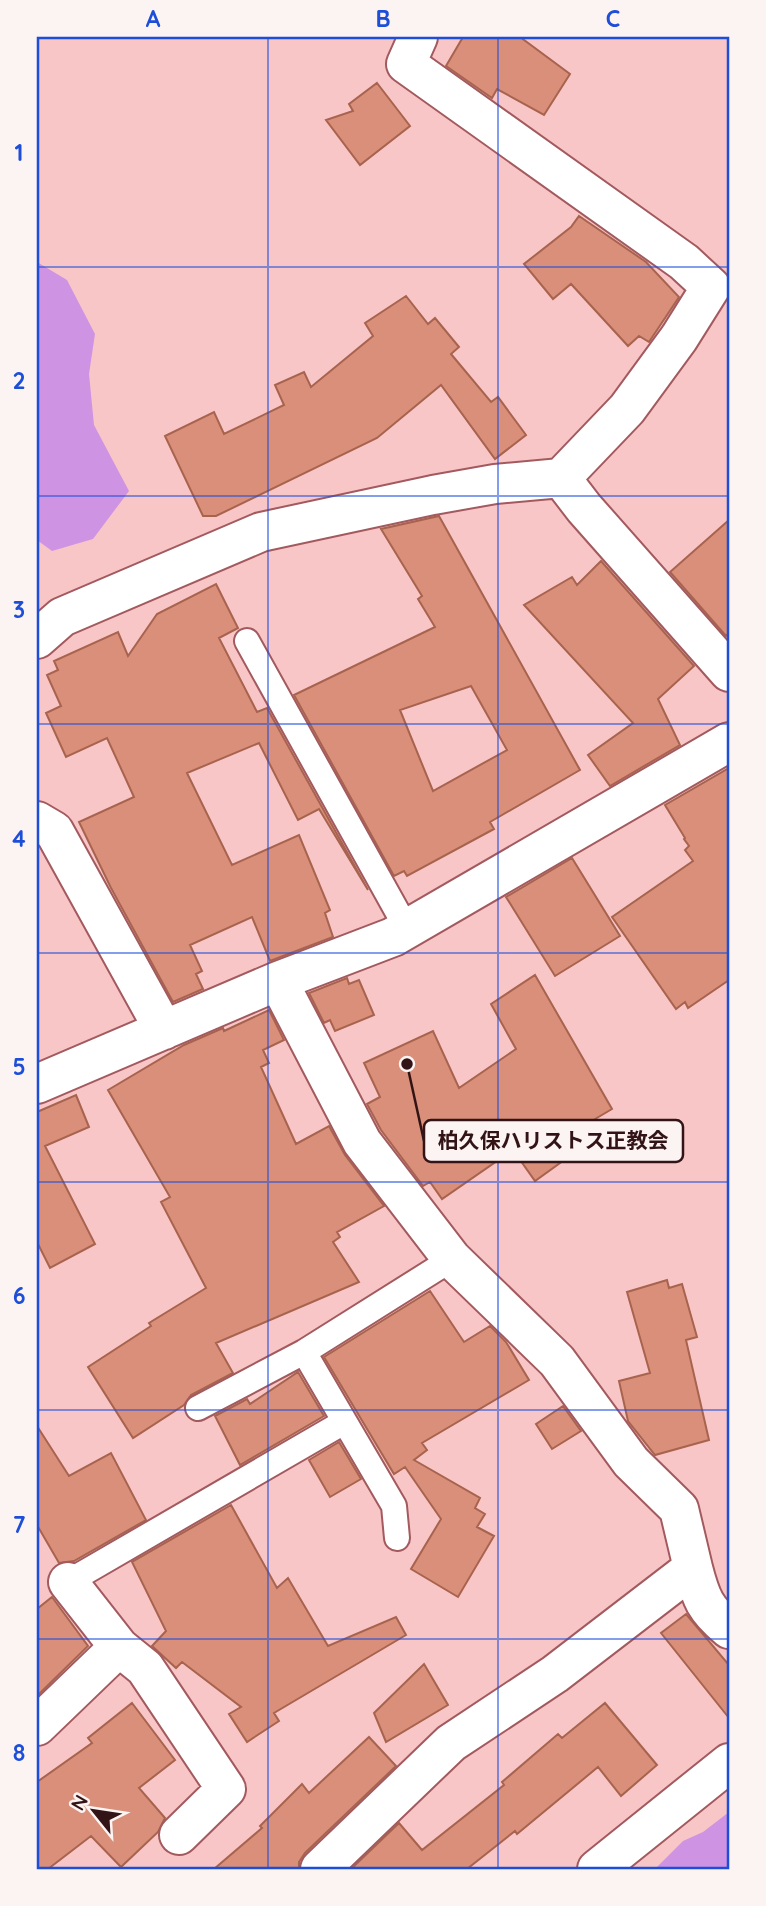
<svg xmlns="http://www.w3.org/2000/svg" width="766" height="1906" font-family="Quicksand,'Noto Sans JP',sans-serif">
	<style>
		.green { fill: #ce93e3 }
		.building { fill: #d98f79; stroke: #a8634e; stroke-width: 2; fill-rule: evenodd }
		.lines { fill: none; stroke-linecap: round; stroke-linejoin: round }
		.service-casing { stroke: #a35a5e; stroke-width: 28 }
		.minor-casing { stroke: #a35a5e; stroke-width: 42 }
		.primary-casing { stroke: #a35a5e; stroke-width: 42 }
		.service { stroke: #fff; stroke-width: 24 }
		.minor { stroke: #fff; stroke-width: 38 }
		.primary { stroke: #fff; stroke-width: 38 }
		.grid { fill: none; stroke: #1d4ed8; stroke-width: 2; stroke-opacity: 0.55 }
		.leader { fill: none; stroke: #321416; stroke-width: 2.5 }
		.callout-dot { fill: #321416; stroke: #fcf3f3; stroke-width: 2.5 }
		.callout { fill: #fcf3f3; stroke: #321416; stroke-width: 2.5 }
		.callout-label { font-size: 21px; text-anchor: middle; font-weight: bold; fill: #321416 }
		.neatline { fill: none; stroke: #1d4ed8; stroke-width: 2.5 }
		.grid-label { font-size: 23px; text-anchor: middle; font-weight: bold; fill: #1d4ed8 }
	</style>
	<rect width="100%" height="100%" fill="#f9c6c7"/>
	<path class="green" d="M37 262 67 280 95 334 89 374 94 425 129 491 93 539 52 551 37 540Z
		M729 1812V1869H655L683 1841 703 1832Z"/>
	<path class="building" d="M463 37H520L570 74 544 115 497 89 492 98 446 66Z
		M377 83 410 126 360 165 326 120 353 111 349 104Z
		M579 216 646 262 679 297 649 342 639 336 628 346 571 284 553 299 524 264 571 227Z
		M406 296 428 324 435 318 459 347 451 354 491 402 498 397 526 435 495 459 441 385 377 438 216 516H203L165 436 214 412 224 434 284 405 275 385 304 372 311 387 373 336 365 323Z
		M439 516 580 770 490 822 494 829 407 876 404 871 394 876 294 695 435 627 418 599 422 596 381 529ZM471 686 507 750 433 791 400 710Z
		M729 520V633L726 636 670 572Z
		M601 561 694 666 658 699 680 745 610 786 588 755 633 723 524 605 572 577 577 585Z
		M216 584 238 628 219 638 257 712 267 708 368 890 319 809 298 820 259 743 187 773 232 865 299 835 330 910 325 913 333 937 270 961 252 917 190 945 202 971 196 974 203 989 173 1002 111 888 79 822 134 797 107 738 66 757 46 713 61 706 47 675 58 670 54 661 118 632 128 656 157 614Z
		M729 768V980L688 1008 685 1002 676 1009 612 917 693 861 685 850 689 846 684 839 685 838 665 805Z
		M572 858 620 936 555 976 506 897Z
		M535 975 612 1109 548 1147 560 1163 535 1181 513 1150 442 1199 430 1182 423 1186 381 1130 367 1104 380 1097 364 1063 433 1031 459 1088 516 1049 491 1004Z
		M347 978 349 984 359 980 374 1015 335 1031 330 1020 324 1023 309 993Z
		M269 1010 284 1040 263 1050 269 1063 261 1067 296 1144 329 1126 345 1155 384 1206 337 1232 340 1237 333 1242 359 1282 216 1343 233 1373 191 1395 184 1405 133 1438 88 1367 151 1326 149 1323 206 1288 161 1202 170 1197 108 1090 184 1045 223 1028 224 1031Z
		M76 1095 89 1127 45 1146 95 1244 50 1268 37 1242V1112Z
		M667 1280 669 1288 682 1284 697 1337 686 1340 709 1440 655 1455 628 1421 619 1381 650 1373 627 1292Z
		M430 1291 464 1342 490 1326 506 1342 529 1380 422 1443 427 1450 414 1460 480 1498 475 1508 485 1514 477 1527 494 1536 458 1597 411 1569 441 1519 405 1467 394 1474 324 1357Z
		M298 1372 324 1416 240 1465 215 1416 247 1399 250 1404Z
		M563 1406 581 1431 552 1449 536 1424Z
		M37 1426 69 1476 111 1453 146 1520 74 1561 59 1563 37 1525Z
		M339 1442 361 1479 330 1497 309 1460Z
		M231 1505 277 1588 288 1578 328 1646 396 1617 406 1635 274 1713 279 1721 247 1742 229 1714 241 1707 182 1662 176 1668 152 1646 166 1631 132 1562Z
		M52 1597 88 1646 37 1696V1609Z
		M686 1614 729 1665V1718L661 1633Z
		M424 1664 448 1705 386 1742 374 1713Z
		M132 1703 175 1760 139 1788 165 1818 158 1832 121 1867 91 1836 48 1869H37V1782L92 1743 88 1738Z
		M605 1703 657 1765 621 1796 598 1767 517 1834 515 1831 467 1869H351L399 1823 422 1850 504 1785 502 1782 558 1734 562 1738Z
		M369 1737 396 1766 305 1853 299 1862V1869H214L262 1828 260 1826 302 1784 309 1793Z"/>
	<g class="lines">
		<defs>
			<path id="service" d="M247 641 407 929
				M304 1352 394 1506 397 1538
				M198 1408 304 1352 452 1259
				M68 1582 344 1422"/>
			<path id="minor" d="M418 37 406 64 684 262 711 287 679 338 627 409 561 478 584 508 729 672
				M37 639 62 617 261 532 433 495 495 484 561 478
				M37 821 54 831 164 1030
				M278 981 362 1142 452 1259 557 1361 631 1462 679 1509 693 1568 555 1674 451 1743 320 1869
				M37 1084 278 981 393 937 729 742
				M693 1568C701 1599 705 1609 729 1629
				M68 1582 119 1647 145 1668 226 1789 179 1835
				M37 1726 119 1647"/>
			<path id="primary" d="M597 1869 729 1763"/>
		</defs>
		<use href="#service" class="service-casing"/>
		<use href="#minor" class="minor-casing"/>
		<use href="#primary" class="primary-casing"/>
		<use href="#service" class="service"/>
		<use href="#minor" class="minor"/>
		<use href="#primary" class="primary"/>
	</g>
	<path class="grid" d="M268 37V1869M498 37V1869M37 267H729M37 496H729M37 724H729M37 953H729M37 1182H729M37 1410H729M37 1639H729"/>
	<path class="leader" d="M407 1064L424 1141"/>
	<circle class="callout-dot" cx="407" cy="1064" r="7"/>
	<rect class="callout" x="424" y="1120" width="259" height="42" rx="7"/>
	<g class="callout-label">
		<text x="553" y="1148">柏久保ハリストス正教会</text>
	</g>
	<rect width="766" height="1906" fill="none" stroke="#fcf3f3" stroke-width="77"/>
	<g transform="translate(94 1811) rotate(300)" stroke="#fcf3f3" stroke-width="5" paint-order="stroke">
	<path d="M0-5L12 26L0 18L-12 26Z" fill="#321416"/>
	<text y="-10" font-size="19" font-weight="bold" text-anchor="middle" fill="#321416">N</text>
	</g>
	<rect x="38" y="38" width="690" height="1830" class="neatline"/>
	<g class="grid-label">
		<text x="153" y="27">A</text>
		<text x="383" y="27">B</text>
		<text x="613" y="27">C</text>
		<text x="19" y="161">1</text>
		<text x="19" y="389">2</text>
		<text x="19" y="618">3</text>
		<text x="19" y="847">4</text>
		<text x="19" y="1075">5</text>
		<text x="19" y="1304">6</text>
		<text x="19" y="1533">7</text>
		<text x="19" y="1761">8</text>
	</g>
</svg>
